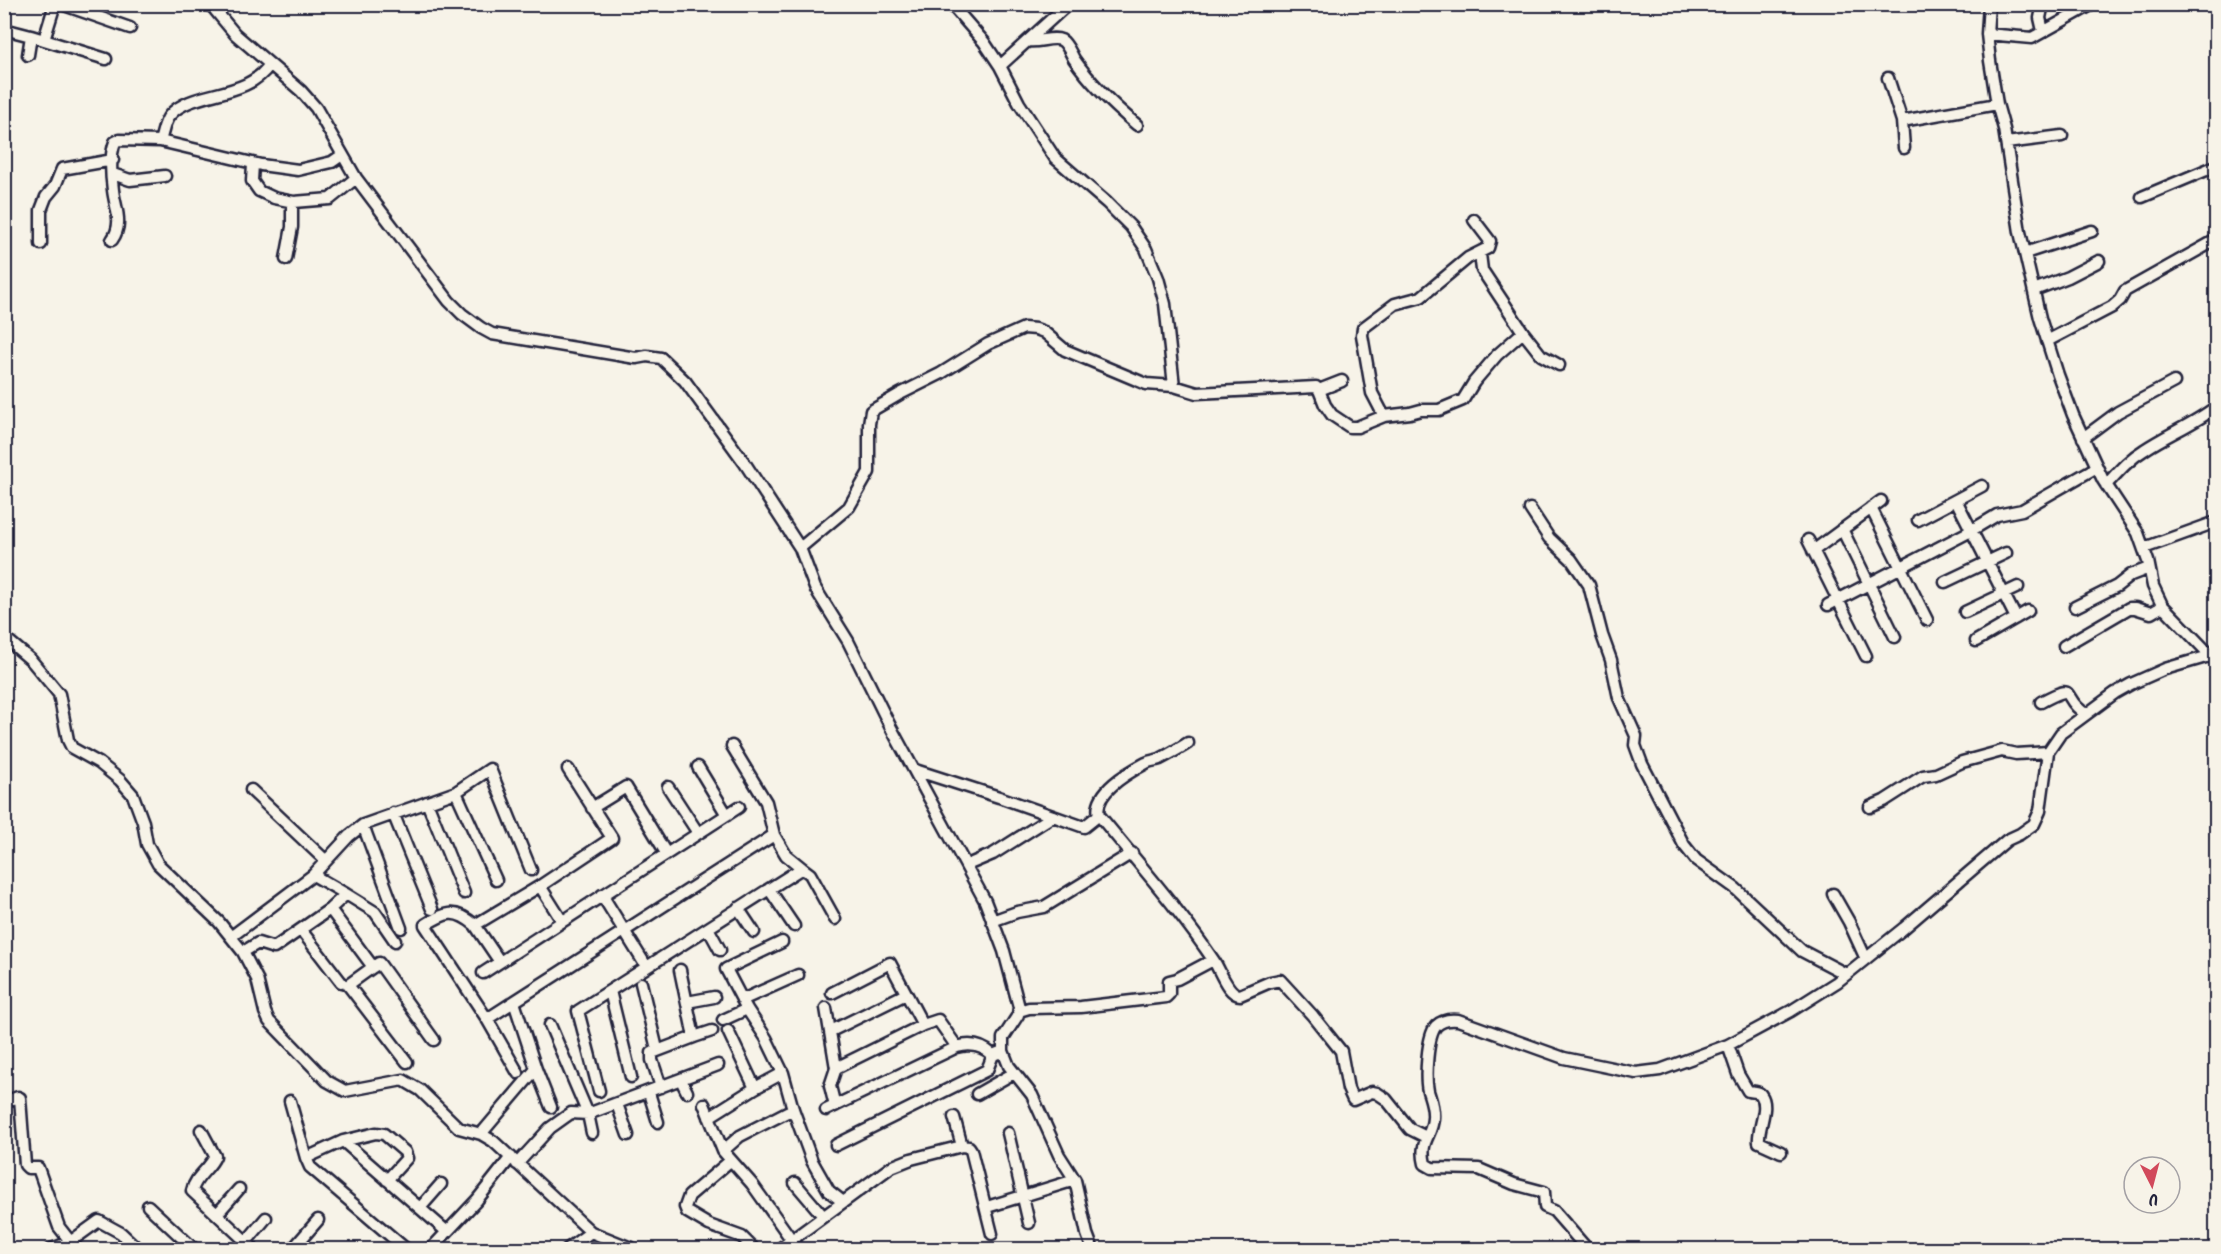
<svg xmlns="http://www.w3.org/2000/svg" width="2221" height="1254" font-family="Kalam,sans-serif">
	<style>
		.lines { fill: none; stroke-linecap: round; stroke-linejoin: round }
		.minor-casing { stroke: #22223b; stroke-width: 15 }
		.minor { stroke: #f7f3e8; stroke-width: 10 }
	</style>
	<rect width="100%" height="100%" fill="#f7f3e8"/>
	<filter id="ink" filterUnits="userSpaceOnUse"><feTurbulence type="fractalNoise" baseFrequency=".0167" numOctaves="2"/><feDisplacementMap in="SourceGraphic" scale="12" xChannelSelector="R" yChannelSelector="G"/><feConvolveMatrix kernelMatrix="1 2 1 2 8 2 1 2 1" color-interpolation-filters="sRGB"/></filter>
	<g filter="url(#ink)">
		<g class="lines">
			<defs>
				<path id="minor" d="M61 4 130 28
					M210 4 235 34 301 91 316 108 356 178 449 301 462 314 481 328 492 334 636 358 647 356 661 358 685 381 744 462 800 548 815 588 848 641 890 726 985 901 1004 951 1019 1007 1018 1015 1003 1038V1051L1009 1066 1032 1095 1059 1155 1075 1180 1087 1234 1093 1250
					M951 4 984 42 1000 66 1019 103 1055 158 1107 203 1131 227 1146 249 1158 278 1165 304 1174 386
					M1989 4 1987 34 1990 61 1997 104 2004 129 2020 232 2040 318 2058 375 2073 415 2103 480 2138 533 2148 561 2153 586 2162 605 2214 659
					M2043 4 2040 18 2043 31
					M4 29 31 36 28 55
					M1987 34 2032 38 2093 4
					M31 36 106 59
					M44 40 55 4
					M1028 41C1039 43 1052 36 1061 40 1067 43 1071 54 1074 59 1092 85 1113 105 1137 125
					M1000 66 1068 4
					M1888 78 1902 121 1904 148
					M1902 121 1997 104
					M160 141 261 165 298 170 332 162 342 155
					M2006 143 2062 136
					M253 164 252 181 259 191 274 198 294 202 330 199 356 178
					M113 174 130 180 165 176
					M2142 197 2216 166
					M112 240C124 223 115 208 113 190 111 176 110 155 115 142L119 140 160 141C163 133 164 121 170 115 192 89 247 100 270 64
					M41 244V210L46 197 55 186 62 169 113 160
					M2025 253 2092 231
					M1480 254 1482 270 1523 332 1541 355 1559 365
					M286 259 292 227V202
					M2034 290 2068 277 2099 261
					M2047 341 2112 307 2120 300 2125 291 2216 240
					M1319 390 1342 381
					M1384 416 1372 393 1362 335 1363 328 1395 304 1421 297 1468 258 1488 248 1490 241 1474 220
					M2083 438 2118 412 2174 382
					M2106 485C2118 472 2129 459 2144 450 2168 434 2194 424 2216 407
					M1956 500 2016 618
					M1871 508 1927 620
					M1530 509 1549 538 1571 559 1589 585 1602 635 1611 660 1619 698 1636 736 1635 745 1642 764 1684 845 1696 860 1735 888 1802 951 1846 974
					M1918 520 1982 486
					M1842 529 1895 637
					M1808 540 1866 656
					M800 548 849 507 869 472V424L871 411 900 394 940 374 988 344 1024 328 1036 329 1044 332 1065 350 1146 384 1174 386 1197 393 1316 387 1319 390 1325 405 1332 415 1350 427H1357L1384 416 1410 413 1421 410H1439L1463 400 1474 382 1497 355 1523 332
					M2144 548 2216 522
					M1813 551 1881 501
					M1945 582 2006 553
					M1828 605 1967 533 1997 515 2022 510 2097 467
					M2075 607 2117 586 2131 575 2149 568
					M1965 612 2018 587
					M4 637 31 660 59 694 68 740 72 748 99 763 120 780 133 795 143 822 147 844 158 864 219 922 243 952 257 979 265 1012 269 1021 327 1081 345 1091 403 1080 420 1090 459 1128 481 1134 493 1141 591 1232 636 1250
					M1976 641 2028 611
					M2064 646 2129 608H2135L2151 613 2163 606
					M2041 702C2080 681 2059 698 2086 714
					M732 746 766 802 774 835 786 855 802 868
					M698 767 727 815
					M915 770 999 797 1084 827 1099 815C1138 863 1179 909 1214 961 1220 970 1228 995 1240 995L1270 982 1280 980 1313 1016 1341 1051 1348 1089 1353 1100 1372 1092 1377 1093 1386 1099 1410 1129 1426 1137
					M668 787 698 833
					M251 790 325 860
					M456 792 496 880
					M427 802 464 893
					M1870 807 1884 801 1923 776 1936 774 1962 762 2002 751 2016 754 2048 752
					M592 808 626 787 666 853
					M393 813 432 909
					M1099 815C1093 792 1129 772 1146 763 1151 760 1155 761 1160 759 1169 754 1179 749 1188 743
					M363 825 401 928
					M967 865 993 854 1053 816
					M313 875 346 894
					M540 886 562 921
					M769 889 794 926
					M1833 894 1849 922 1866 959
					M602 895 646 966
					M738 908 754 932
					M330 909 373 967 379 963 434 1040
					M992 921 1017 912 1044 907 1132 853
					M475 925 500 962
					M708 928 720 950
					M301 930 341 982
					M232 936 313 875 349 836 363 825 456 792 490 769 531 870
					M782 942 726 969 747 1009 766 1038 783 1073 793 1109 812 1161 829 1191 843 1202
					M243 952 258 943 274 948 330 909 346 894 375 912 395 941
					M373 967 348 985 407 1062
					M483 973 739 807
					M641 983 657 1049
					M610 991 631 1077
					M832 993 890 963 923 1025
					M742 1000 798 975
					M687 1002 714 997
					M826 1008 836 1068
					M1019 1011 1029 1008 1081 1007 1166 997 1169 994V981L1177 979 1213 960
					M487 1019 774 835
					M723 1020 747 1009
					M550 1025 588 1114 592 1133
					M728 1031 755 1088
					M831 1031 906 994
					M694 1037 712 1031
					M1728 1045 1738 1074 1748 1091C1752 1092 1759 1091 1761 1095 1770 1107 1757 1129 1759 1142L1781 1152
					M536 1069 551 1107
					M518 1073 487 1019 425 925C446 912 455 908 475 925L540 886 612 838 568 769
					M681 1080 687 1092
					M661 1087 652 1060V1053L694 1037 680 970
					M599 1091 578 1011 802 868 810 874 835 919
					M649 1093 658 1122
					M977 1094 1014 1073
					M290 1101 306 1158
					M4 1102 18 1097 20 1098 25 1165 28 1168H38L59 1227 77 1250
					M617 1104 628 1135
					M704 1104 723 1151 752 1184 791 1239
					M835 1106 830 1086 836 1068 923 1025 938 1020 957 1047
					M826 1110 957 1047C970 1043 982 1045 993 1055
					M709 1117 755 1088 783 1073
					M954 1117 962 1146
					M201 1130 215 1156C210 1169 195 1176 192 1191L255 1250
					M1008 1133 1029 1223
					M481 1134 536 1069 514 1002
					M343 1141 446 1231
					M836 1145 987 1070 993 1055 1003 1051
					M723 1151 740 1136 793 1109
					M730 1161 689 1196 685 1207 687 1212 709 1225 742 1237 755 1250
					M517 1164 550 1128 571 1113 588 1114 718 1065
					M387 1180 407 1158 405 1152 384 1134 376 1133 343 1141 306 1158 310 1167 407 1250
					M795 1183 823 1216
					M148 1206 195 1250
					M987 1207 1075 1180
					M420 1208 441 1184
					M217 1214 239 1189
					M246 1242 266 1218
					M49 1250 70 1242 99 1221 121 1233 139 1250
					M292 1250 318 1220
					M430 1250 477 1200 511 1157
					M566 1250 591 1232
					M778 1250 891 1167 911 1159 962 1146 969 1147 971 1150 992 1234
					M1588 1250 1554 1211 1545 1207 1544 1192 1514 1184 1479 1169 1432 1168 1425 1164C1419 1140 1432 1137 1433 1118 1434 1108 1431 1101 1428 1091 1425 1077 1427 1037 1436 1026 1442 1020 1450 1019 1458 1020L1564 1058 1636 1073 1660 1070 1728 1045 1791 1011 1837 982 1904 928 2007 840 2020 834 2034 824 2040 811 2048 752 2061 733 2115 693 2131 684 2165 669 2216 654"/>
			</defs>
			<use href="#minor" class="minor-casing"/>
			<use href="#minor" class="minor"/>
		</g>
	</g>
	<rect width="2221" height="1254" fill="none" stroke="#f7f3e8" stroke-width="24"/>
	<rect x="12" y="12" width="2197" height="1230" fill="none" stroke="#22223b" stroke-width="2" filter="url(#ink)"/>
	<g transform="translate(2152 1185) rotate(174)"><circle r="28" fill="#f7f3e8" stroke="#a29fa3" stroke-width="1.5"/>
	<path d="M0-4.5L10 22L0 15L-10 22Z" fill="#d1495b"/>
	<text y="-9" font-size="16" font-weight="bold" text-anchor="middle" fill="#22223b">U</text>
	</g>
</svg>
